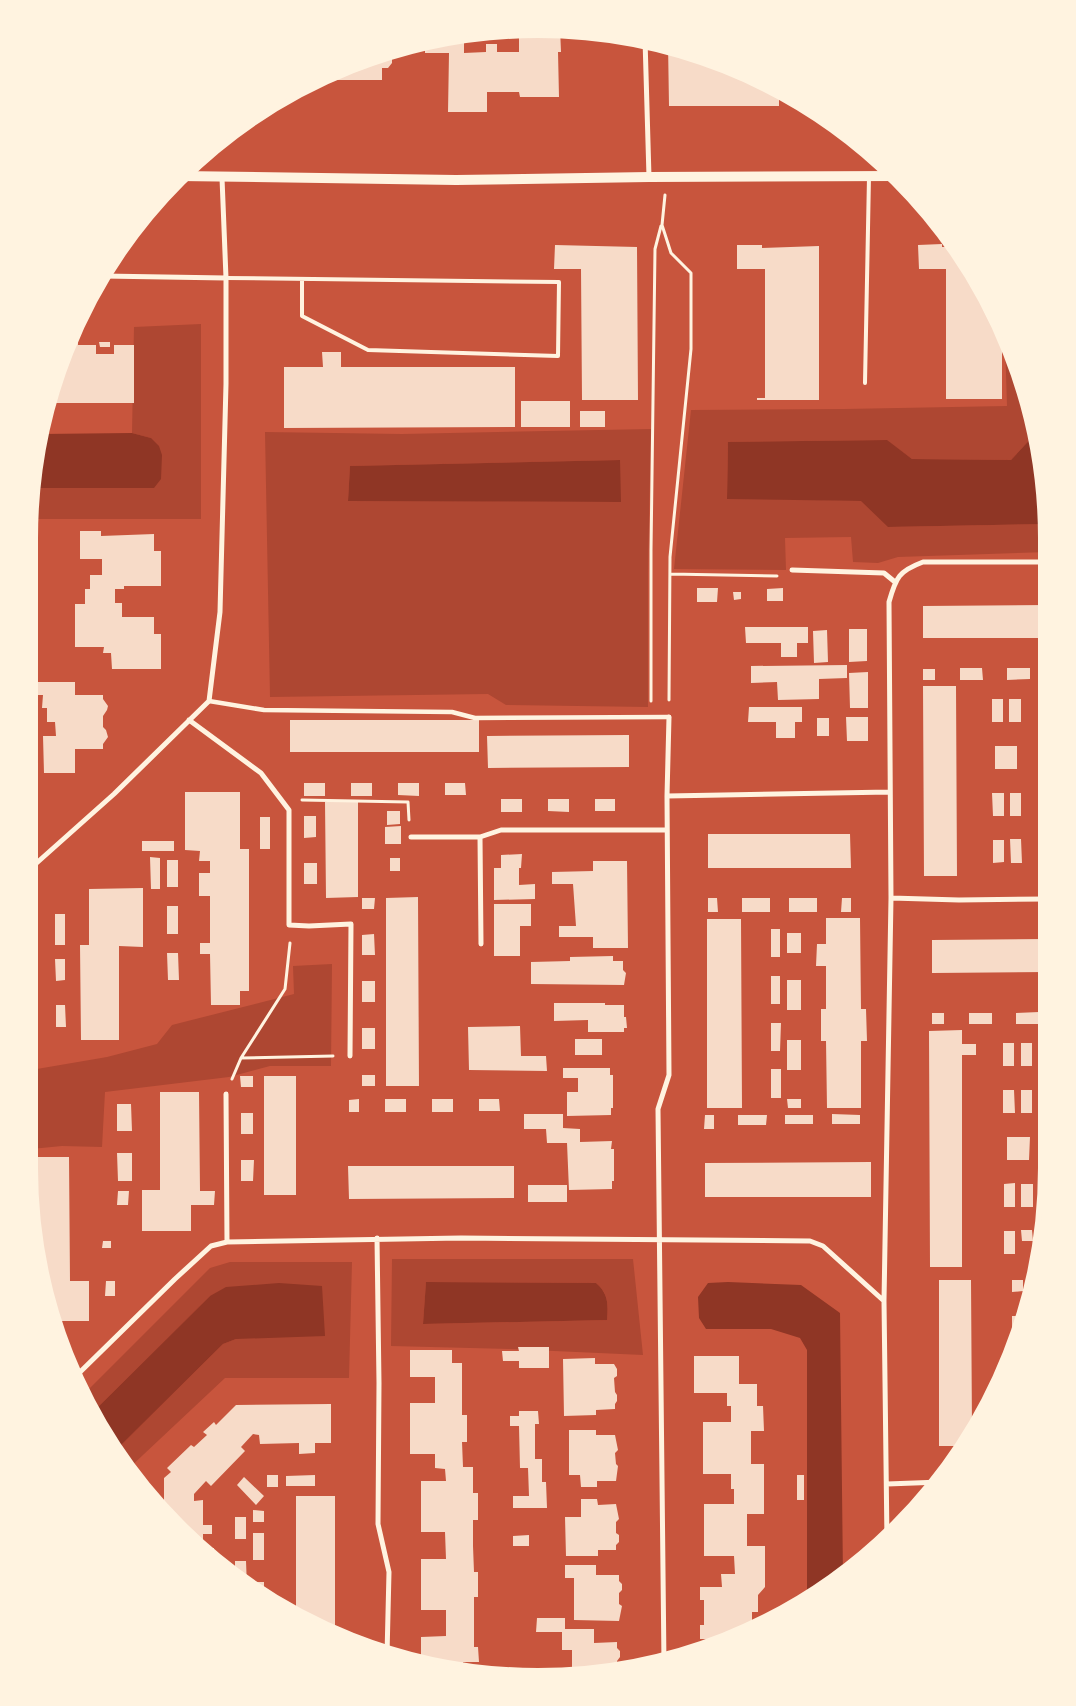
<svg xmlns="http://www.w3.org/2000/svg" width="1076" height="1706" font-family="'Titillium Web',sans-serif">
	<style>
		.green { fill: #ae4732; fill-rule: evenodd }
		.water { fill: #8f3625 }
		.building { fill: #f7dbc8 }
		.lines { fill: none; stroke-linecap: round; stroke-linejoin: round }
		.path { stroke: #fff3e0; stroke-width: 3 }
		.service { stroke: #fff3e0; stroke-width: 4 }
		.pedestrian { stroke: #fff3e0; stroke-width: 4.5 }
		.minor { stroke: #fff3e0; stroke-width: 5 }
		.secondary { stroke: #fff3e0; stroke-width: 10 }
		.rim { fill: none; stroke: #fff3e0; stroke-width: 6 }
	</style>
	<rect width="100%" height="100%" fill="#c8553d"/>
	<path class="green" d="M201 324V519H31V488H154L151 438 132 433 134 327Z
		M1005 340 1032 405 1037 432 1011 460 912 459 886 440 728 442 727 498 862 501 889 527 1049 524 1048 552 898 557 878 563 853 562 851 537 785 538 786 570 674 569 691 410 844 409 1007 406Z
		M651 429 648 573V707L506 705 488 694 270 697 265 432 402 434ZM620 460V502L348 500 350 466Z
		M332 964 331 1066H270L229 1077 105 1092 102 1147 62 1146 31 1149V1070L107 1057 157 1044 172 1025 294 994 293 966Z
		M392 1259H633L643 1355 510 1349 391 1346ZM426 1282 596 1283C609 1294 608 1304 607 1320L423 1324Z
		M230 1262H352L349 1378H225L127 1470 113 1453 223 1344 236 1339 210 1296 93 1412 84 1394 210 1268Z"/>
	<path class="water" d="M1037 432 1049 504V524L888 527 861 501 727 499 728 442 887 440 912 459 1011 460Z
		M132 433 151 438 159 446 162 455 161 479 154 488H31V471L41 434Z
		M620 460 621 502 348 501 350 466Z
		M426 1282 596 1283C609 1294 608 1305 607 1320L423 1324Z
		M728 1282 801 1285 840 1313 843 1578 822 1594 807 1602V1350L800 1338 771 1329H706L699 1318 698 1297 708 1283Z
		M279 1283 322 1286 325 1336 236 1339 223 1344 113 1453 93 1412 210 1296 226 1287Z"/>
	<path class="building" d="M560 28 561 52H558L559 97H520L519 92H487V112H448L449 53H425V41L464 32V53L486 52V44H497V52H519V29Z
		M668 43 765 79 779 88V106H669Z
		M390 50 392 52V63L388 68H382V80H326V75L374 53Z
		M942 244V247H956L981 282 1002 331V399H946V269H919L918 245Z
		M555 245 637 247 638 400H582L581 269H554Z
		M737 245H762V248L819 246V400H757V398H765V269H737Z
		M78 320V345H96V354H114V345H134V403H49L65 342Z
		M99 342H110V347H100Z
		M322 352H341V367H515V427L284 428V367H323Z
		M521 401H570V427H521Z
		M580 411H605V427H580Z
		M80 531H101V536L154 534V551H161V586H124V589H115V603H122V617H154V634H161V669H112L111 653H103L104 647H75V604H85V589H90V575H102V559H80Z
		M31 533H35V546H31Z
		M697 588H718L717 602H697Z
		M783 588V601H767V589Z
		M733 592H741V599L734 600Z
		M1048 605V638H923V606Z
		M745 627H808V643H797V657H781V643H746Z
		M849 629H867V661L849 662Z
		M827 630 828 662 814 663 813 631Z
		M847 665V678L819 679V699L778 700 777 682 751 683V666Z
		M960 668H982L983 680H960Z
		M1007 668H1030V679L1007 680Z
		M923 669H935V680H923Z
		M868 672V708H850L849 673Z
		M36 682H75V695H103V699L108 706 107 710 103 716V727L106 730 108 737 103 744V749H75V773H44L43 736H56L55 722H47V708H42L43 695H36Z
		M923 686H956L957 876H924Z
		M992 699H1003V722H992Z
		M1009 699H1021V722H1009Z
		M749 707H802V722H795V738H776V722H748Z
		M846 717H868V741H847Z
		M817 718H829V736H817Z
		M290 720H479V752H290Z
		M629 735V767L488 768 487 736Z
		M995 746H1017V769H995Z
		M304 783H325V796H304Z
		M351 783H372V796H351Z
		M398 783H419V796L398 795Z
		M445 783H465L466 795H445Z
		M185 792H240V849H249V991H240V1005H211L210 954H200V943H210V896H199V873H210V861H199L200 851 185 850Z
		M992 793H1004V816H993Z
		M1010 793H1021V816H1010Z
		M501 799H522V812H501Z
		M548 799H569V812L548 811Z
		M595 799H615V811H595Z
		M325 802H358V897L326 898Z
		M387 811H400V824L387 825Z
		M304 816H316V837L304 838Z
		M260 817H270V849H260Z
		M401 826V844H385V827Z
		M708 834H850L851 868H708Z
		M1010 839H1021L1022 863H1011Z
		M993 840H1004V862L993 863Z
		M142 841H174V851H142Z
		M522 854 521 868H519V885L535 884V899L494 900V868H501V855Z
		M150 857 160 858V889H151Z
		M390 858H400V871H390Z
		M167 860H178V887H167Z
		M593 861H627L628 948H593V937H559V926H576L573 884H552V872L593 871Z
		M304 863H317V884H304Z
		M143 888V947L119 946V1040H81L80 945H89V889Z
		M418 897 419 1086H386V898Z
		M362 898H375L374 909H362Z
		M708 898H717L718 912H708Z
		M742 898H770V912H742Z
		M789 898H817V912H789Z
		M842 898H851V912H841Z
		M494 904H531V926H520V956H494Z
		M167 906H178V934H167Z
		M55 914H65V945H55Z
		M826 918H860L861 1009H866L867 1041H861V1108H827L826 1041H821V1009H826V966H816L817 944H826Z
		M707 919H741L742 1108H707Z
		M771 929H780V957H771Z
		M787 933H801V953H787Z
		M374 934 375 955H362V935Z
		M1047 939V972L932 973V940Z
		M167 953H178L179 980H168Z
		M613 956V961H623V970L626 973 624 985 531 984V962L570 961V957Z
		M55 959H65V980L56 981Z
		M771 976H780V1004H771Z
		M787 980H801V1010H787Z
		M362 981H375V1002H362Z
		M554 1003H605V1005H624V1017H626L627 1028H624V1032H588V1020L554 1021Z
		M56 1005H65L66 1027H56Z
		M1039 1012V1024H1016V1013Z
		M932 1013H944V1024H932Z
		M969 1013H992V1024H969Z
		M771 1023H781L780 1051H771Z
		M520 1026 521 1056H546L547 1071 469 1070 468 1027Z
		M362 1028H375V1049H362Z
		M962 1030V1044H976V1055H962V1267H930L929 1031Z
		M575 1039H602V1055H575Z
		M787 1040H801V1070H787Z
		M1003 1043H1014V1066H1003Z
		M1021 1043H1032V1066H1021Z
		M563 1068H610V1075H613V1108H611V1115L567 1116V1092H578V1078H563Z
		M771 1069H781V1098H771Z
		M362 1075H375V1086H362Z
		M240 1076H253V1087H241Z
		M264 1076H296V1195H264Z
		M1003 1090H1014L1015 1113H1003Z
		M1021 1090H1032V1113H1021Z
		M160 1092H199L200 1191H215L214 1205H191V1231H142V1190H160Z
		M359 1099V1112H349V1100Z
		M385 1099H406V1112H385Z
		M432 1099H453V1112H432Z
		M479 1099H499L500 1111H479Z
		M787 1099H801V1108H788Z
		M117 1104H131L132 1131H117Z
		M241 1113H253V1134H241Z
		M524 1114H563V1128L580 1129V1142L612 1141 611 1149H614V1181H612V1189L569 1190 567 1143H547L546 1129H524Z
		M832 1114 860 1115V1124H832Z
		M705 1115H714V1129H704Z
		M738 1115H767L766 1125H738Z
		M785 1115H813V1124H785Z
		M1007 1137H1030L1029 1160H1007Z
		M117 1153H132V1181H118Z
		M31 1157H69L70 1281H89V1321H51L31 1235Z
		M241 1160H254L253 1181H241Z
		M871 1162V1197H705V1163Z
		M348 1166H514V1198L349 1199Z
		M1015 1183V1207H1004V1184Z
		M1021 1184H1033V1207H1021Z
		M528 1185H567V1202H528Z
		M118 1191H129L128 1205H117Z
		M1021 1230H1032L1033 1241H1022Z
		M1004 1231H1015V1254H1004Z
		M103 1241H111V1248H102Z
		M1029 1271H1036L1030 1294H1029Z
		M939 1280H971L972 1431 963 1446H939Z
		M1012 1280H1023V1291L1012 1292Z
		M106 1281H115V1296H105Z
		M1012 1316H1023L1017 1339H1012Z
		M518 1347H549V1368H519V1361H503L502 1351H519Z
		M410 1350H452V1363H462V1415H467V1442H462L463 1467H473V1493H478V1520H473V1546L474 1572H478V1597H474V1647H478L479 1662H463V1670L421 1662V1637L446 1636V1610H421V1559H446L445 1532H421V1481H446L445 1469 435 1468V1454H410V1403H435V1377H410Z
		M694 1356H739V1384H757V1406H763L764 1431H751V1464H764V1514H747V1546H765V1587L758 1595V1612H752V1632L722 1643V1639H700V1625H704V1600H700V1587H722L721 1574H735L734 1556H704V1504H734V1489H731V1474H703V1422H731V1406H727V1393H694Z
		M595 1358V1364H614L617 1369V1376L614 1378 615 1392 617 1395V1401L615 1404V1409L596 1410V1415L564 1416 563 1359Z
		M331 1404V1443H315V1453L299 1454V1443L260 1444 259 1435 253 1434 241 1447 245 1451 211 1486 206 1481 194 1494V1501L203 1500V1525H212V1534H203V1548H214V1563L176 1530 160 1510V1502H164V1478L171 1472 167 1468 191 1445 194 1447 207 1435 203 1432 214 1422 216 1425 236 1405Z
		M519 1411H538L539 1424H535V1459H542V1482H546L547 1508H513V1496H529L528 1468H520L519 1426H510V1416H519Z
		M569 1430H596V1435H615L618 1450 615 1453 616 1464 618 1466 616 1481H597V1487H581L580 1475H569Z
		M267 1475H278V1487H267Z
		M315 1475V1486H286V1476Z
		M797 1475H804V1500H797Z
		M244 1477 264 1496 256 1505 237 1485Z
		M296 1496H335V1635L296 1618Z
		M581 1499H597L598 1505 616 1504 619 1519 616 1522V1533L619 1535V1542L616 1545V1550H598V1556H566L565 1517H581Z
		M253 1510 264 1511V1522H253Z
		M235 1517H246V1539H235Z
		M253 1533H264V1560H253Z
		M529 1535V1546H513V1536Z
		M235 1561H246L247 1587 235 1580Z
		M565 1565H596V1575H619V1581L622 1584V1590L619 1593V1604L622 1606 619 1621 574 1620V1578H565Z
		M253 1582H264V1599L253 1592Z
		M537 1618H565V1629H594V1643L617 1642V1648L620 1651V1657L617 1661V1668H620V1672L605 1675 572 1676V1650H562V1632H536Z"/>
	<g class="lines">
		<path class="path" d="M665 195 662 225 671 253 691 273V349L670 557 669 700
			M670 574 777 576
			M651 701V551L655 249 661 226
			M302 800 408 802 409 820
			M241 1058 333 1056
			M232 1079 241 1058 285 989 290 943"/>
		<path class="service" d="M226 278 559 282 558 356 368 350 302 316V279
			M865 383 869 177"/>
		<path class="pedestrian" d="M209 701 264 710 452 712 475 718 669 717"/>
		<path class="minor" d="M645 39 649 177
			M103 276 226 278
			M792 570 884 573 895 582
			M189 720 261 773 289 810V925L309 926 351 924 350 1056
			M667 796 890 792
			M411 837H480L501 830H667
			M480 837 481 944
			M31 868 114 794 209 701 220 612 226 384V278L222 178
			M32 868 34 1069
			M891 898 889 602C896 577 899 571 923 562H1048
			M226 1094 227 1242
			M377 1238 379 1383 378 1524 389 1572 387 1655
			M884 1301 891 898 959 900 1047 899
			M75 1377 175 1279 211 1246 227 1242 461 1238 810 1241 823 1246 884 1301 887 1541
			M887 1484 941 1482
			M664 1664 658 1109 669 1075 667 796 669 717"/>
		<path class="secondary" d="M179 176 456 180 649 177 897 176"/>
	</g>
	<path d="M0 0H1076V1706H0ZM538 35H538A503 503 0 0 1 1041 538V1168A503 503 0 0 1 538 1671H538A503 503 0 0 1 35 1168V538A503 503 0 0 1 538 35Z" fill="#fff3e0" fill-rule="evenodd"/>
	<path class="rim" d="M538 35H538A503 503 0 0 1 1041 538V1168A503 503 0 0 1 538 1671H538A503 503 0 0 1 35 1168V538A503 503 0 0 1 538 35Z"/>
</svg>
